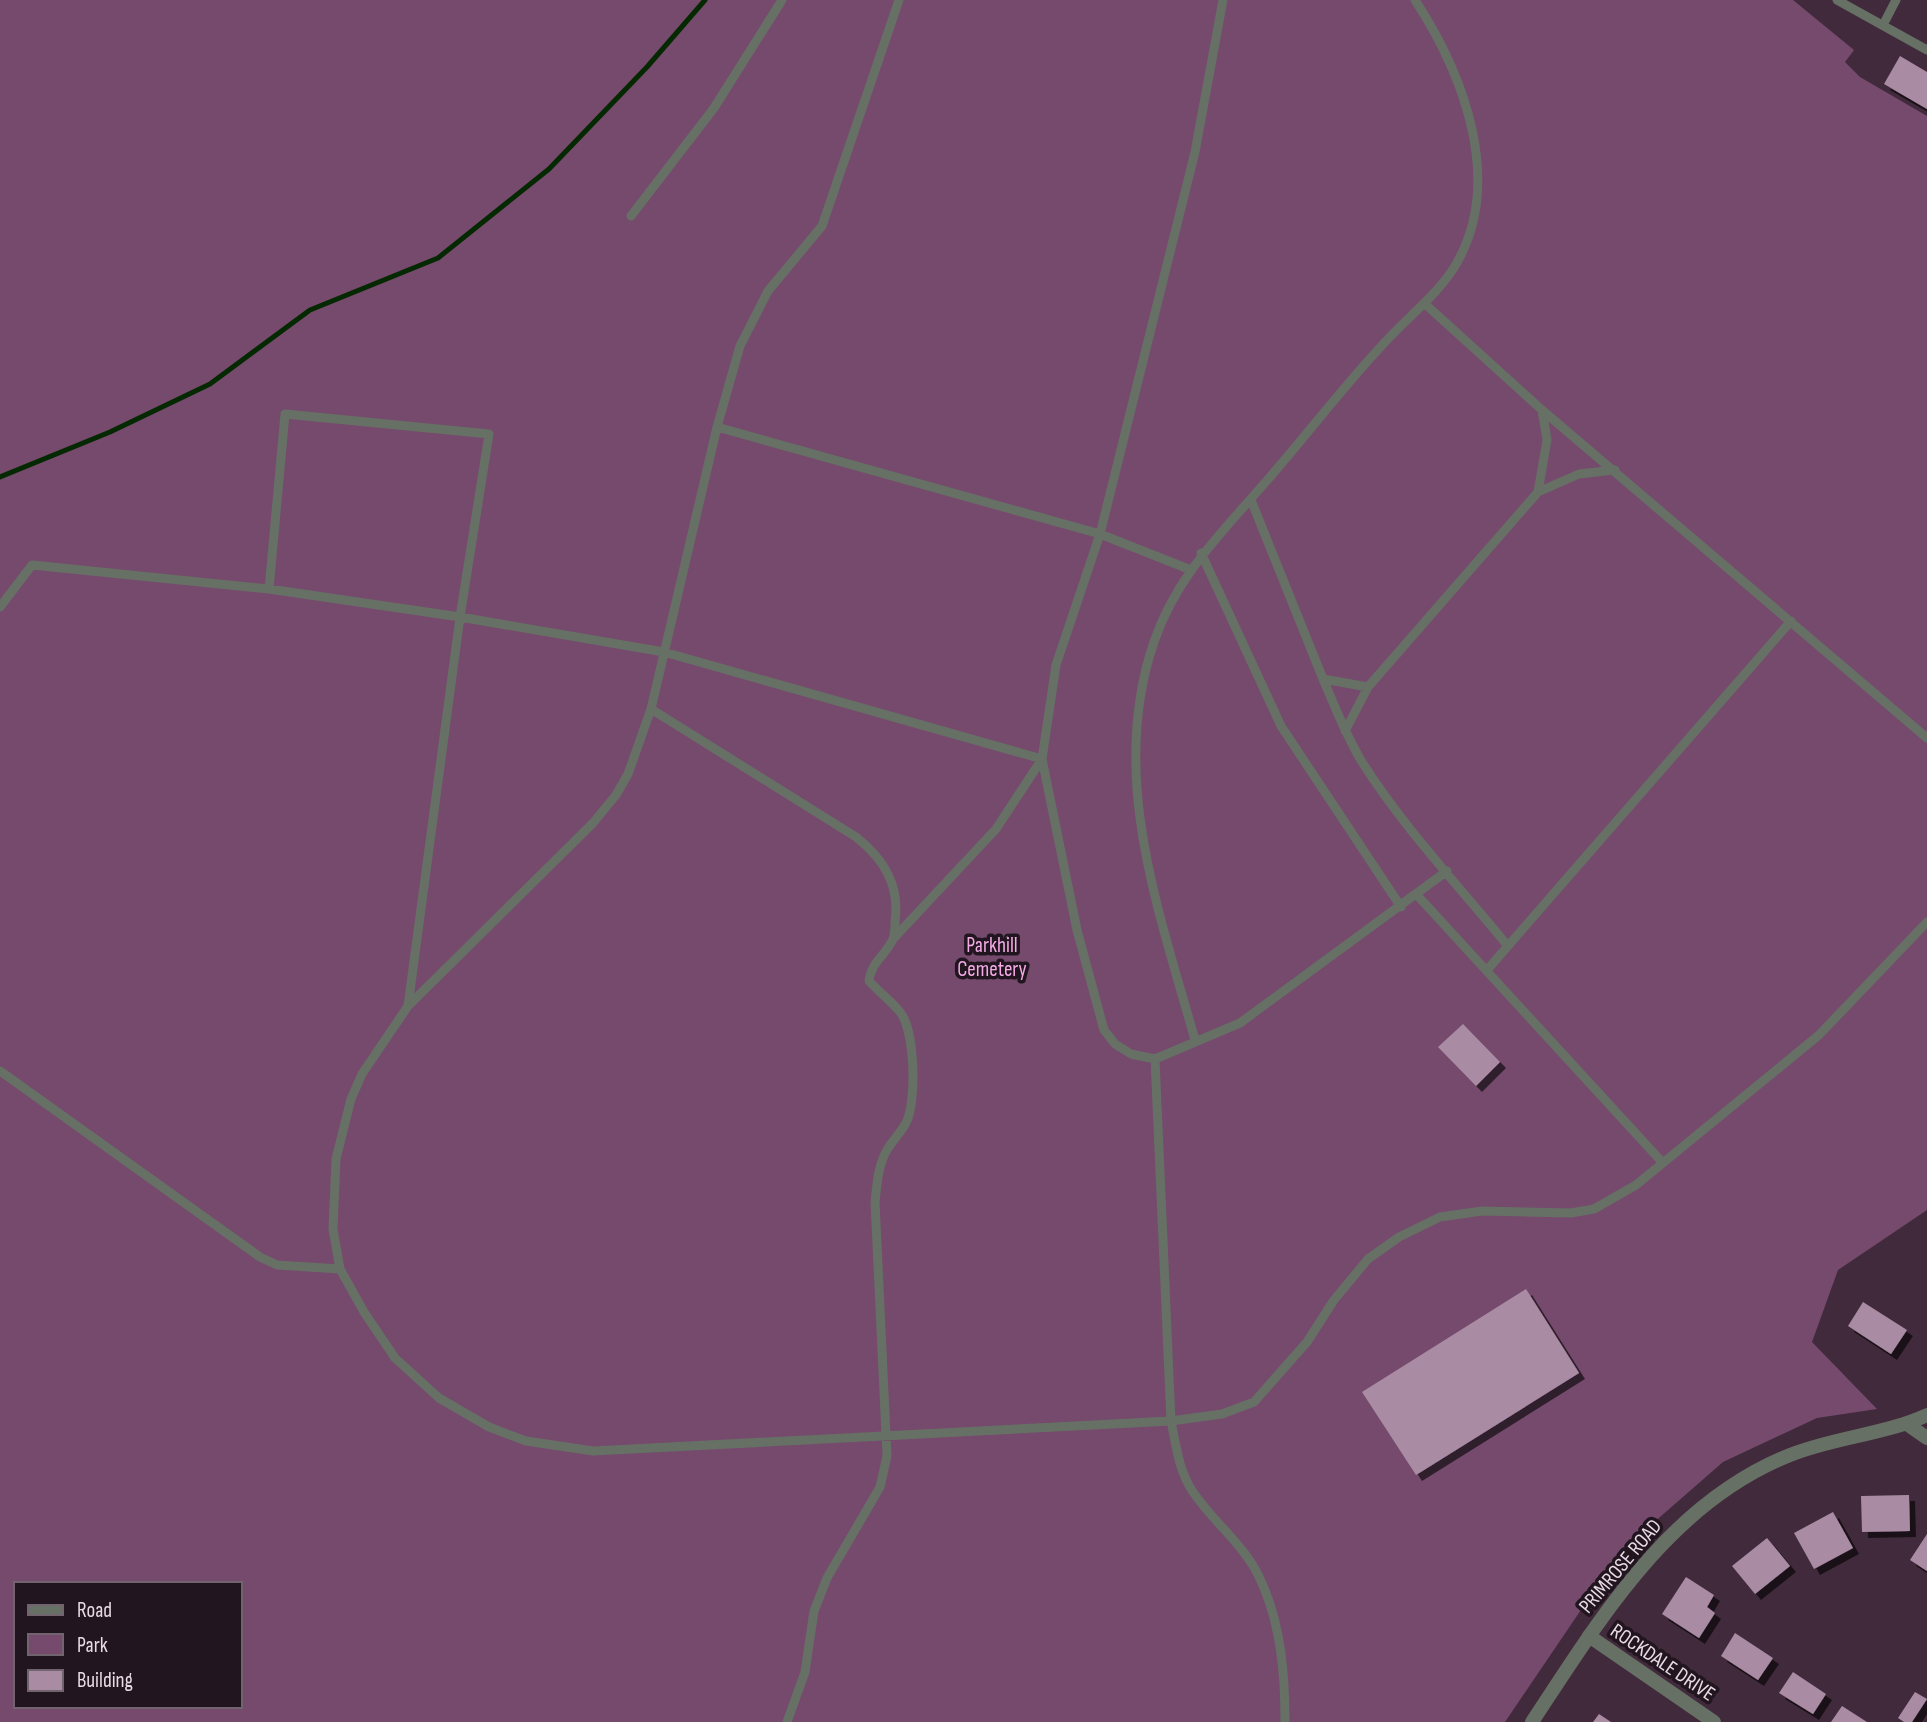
<svg xmlns="http://www.w3.org/2000/svg" width="1927" height="1722" font-family="'Sofia Sans Condensed',sans-serif">
	<style>
		.green { fill: #754a6d; fill-rule: evenodd }
		.lines { fill: none; stroke-linecap: round; stroke-linejoin: round }
		.stream { stroke: #042900; stroke-width: 5 }
		.building { fill: #a98ca3; filter: url(#shadow) }
		.service { stroke: #677065; stroke-width: 9 }
		.minor { stroke: #677065; stroke-width: 14 }
		.tertiary { stroke: #677065; stroke-width: 14 }
		.labels { text-anchor: middle; stroke-width: 7; stroke-linejoin: round; paint-order: stroke }
		.park-label { font-size: 21px; fill: #f4abe6; stroke: #21161f }
		.street-label { font-size: 21px; fill: #e9dae5; stroke: #21161f }
	</style>
	<defs>
		<filter id="shadow"><feDropShadow dx="6" dy="6" stdDeviation="0" flood-color="#0009"/></filter>
	</defs>
	<rect width="100%" height="100%" fill="#412a3c"/>
	<path class="green" d="M0 0H1793L1854 50 1845 62 1860 77 1927 116V1210L1838 1270 1812 1342 1877 1409 1817 1418 1723 1462 1644 1531 1587 1601 1505 1722H0ZM16 1584H240V1706H16Z"/>
	<g class="lines">
		<path class="stream" d="M0 477 110 432 210 384 310 310 438 258 549 169 647 67 705 0"/>
	</g>
	<path class="building" d="M1900 56 1927 72V109L1884 84Z
		M1463 1024 1500 1062 1476 1086 1438 1047Z
		M1526 1289 1579 1373 1416 1475 1362 1392Z
		M1863 1302 1907 1330 1891 1354 1848 1326Z
		M1909 1495 1910 1531 1862 1532 1861 1496Z
		M1833 1512 1853 1548 1814 1569 1794 1533Z
		M1927 1534V1571L1910 1560Z
		M1767 1538 1790 1566 1755 1594 1732 1566Z
		M1686 1577 1714 1595 1707 1607 1715 1613 1699 1638 1662 1614Z
		M1735 1633 1773 1658 1758 1680 1721 1656Z
		M1793 1672 1826 1694 1813 1714 1779 1693Z
		M1915 1692 1927 1699 1912 1722H1904L1898 1718Z
		M1842 1706 1867 1722H1831Z
		M1599 1714 1611 1722H1593Z"/>
	<g class="lines">
		<path class="service" d="M1223 0 1195 152 1100 534 1056 665 1042 759 1077 930 1104 1030 1115 1044 1131 1054 1155 1059 1171 1421C1176 1445 1179 1472 1193 1492 1214 1523 1246 1546 1261 1581 1281 1625 1285 1674 1285 1722
			M1837 0 1927 50
			M1883 25 1896 0
			M631 216 714 108 782 0
			M1424 303 1542 410 1927 738
			M717 427 1100 534 1191 570
			M1538 492 1547 440 1542 410
			M1251 500 1323 679 1368 687 1538 492 1579 474 1615 470
			M1201 553 1281 726 1401 907
			M269 589 285 414 489 434 460 617 408 1006 362 1074 351 1099 336 1159 333 1229 340 1269 364 1312 395 1358 439 1398 489 1427 526 1441 593 1451 1171 1421 1222 1414 1254 1402 1307 1342 1334 1300 1368 1259 1399 1237 1440 1217 1482 1211 1571 1213 1594 1209 1636 1185 1819 1035 1927 922
			M0 607 32 565 269 589 460 617 664 652 1042 759 996 829 894 938
			M1323 679C1335 707 1346 736 1362 762 1403 827 1458 885 1507 945
			M651 709 856 837C884 859 900 885 895 922 895 927 895 934 893 939 886 955 871 962 869 981 879 992 891 1001 900 1012 915 1030 917 1102 906 1123 901 1132 893 1140 887 1150 878 1165 877 1184 875 1202L887 1456 880 1487 827 1578 814 1611 805 1672 787 1722
			M1345 731 1368 687
			M1417 895 1662 1162
			M1487 970 1791 621
			M408 1006 593 823 616 795 628 774 651 709 717 427 740 346 768 291 822 226 899 0
			M1195 1040C1159 911 1108 775 1154 642 1178 571 1229 526 1276 470 1313 427 1348 381 1387 340 1409 316 1438 294 1455 266 1505 183 1464 75 1415 0
			M1155 1059 1240 1023 1447 871
			M0 1071 260 1257 277 1265 340 1269"/>
		<path class="minor" d="M1907 1424 1927 1438
			M1589 1636 1714 1722"/>
		<path class="tertiary" d="M1532 1722C1600 1619 1669 1503 1790 1455 1835 1437 1883 1435 1927 1415"/>
	</g>
	<g class="labels">
		<g class="park-label">
			<text x="992" y="952">Parkhill<tspan x="992" dy="24">Cemetery</tspan></text>
		</g>
		<g class="street-label">
			<text transform="translate(1620 1566) rotate(-50)" y="7">PRIMROSE ROAD</text>
			<text transform="translate(1663 1662) rotate(34)" y="7">ROCKDALE DRIVE</text>
		</g>
	</g>
	<rect x="14" y="1582" width="228" height="126" fill="#21161f" stroke="#71646e" stroke-width="2"/>
	<rect x="28" y="1605" width="35" height="10" fill="#677065" stroke="#71646e" stroke-width="2"/>
	<text x="77" y="1617" font-size="21" fill="#e9dae5">Road</text>
	<rect x="28" y="1634" width="35" height="21" fill="#754a6d" stroke="#71646e" stroke-width="2"/>
	<text x="77" y="1652" font-size="21" fill="#e9dae5">Park</text>
	<rect x="28" y="1670" width="35" height="21" fill="#a98ca3" stroke="#71646e" stroke-width="2"/>
	<text x="77" y="1687" font-size="21" fill="#e9dae5">Building</text>
</svg>
